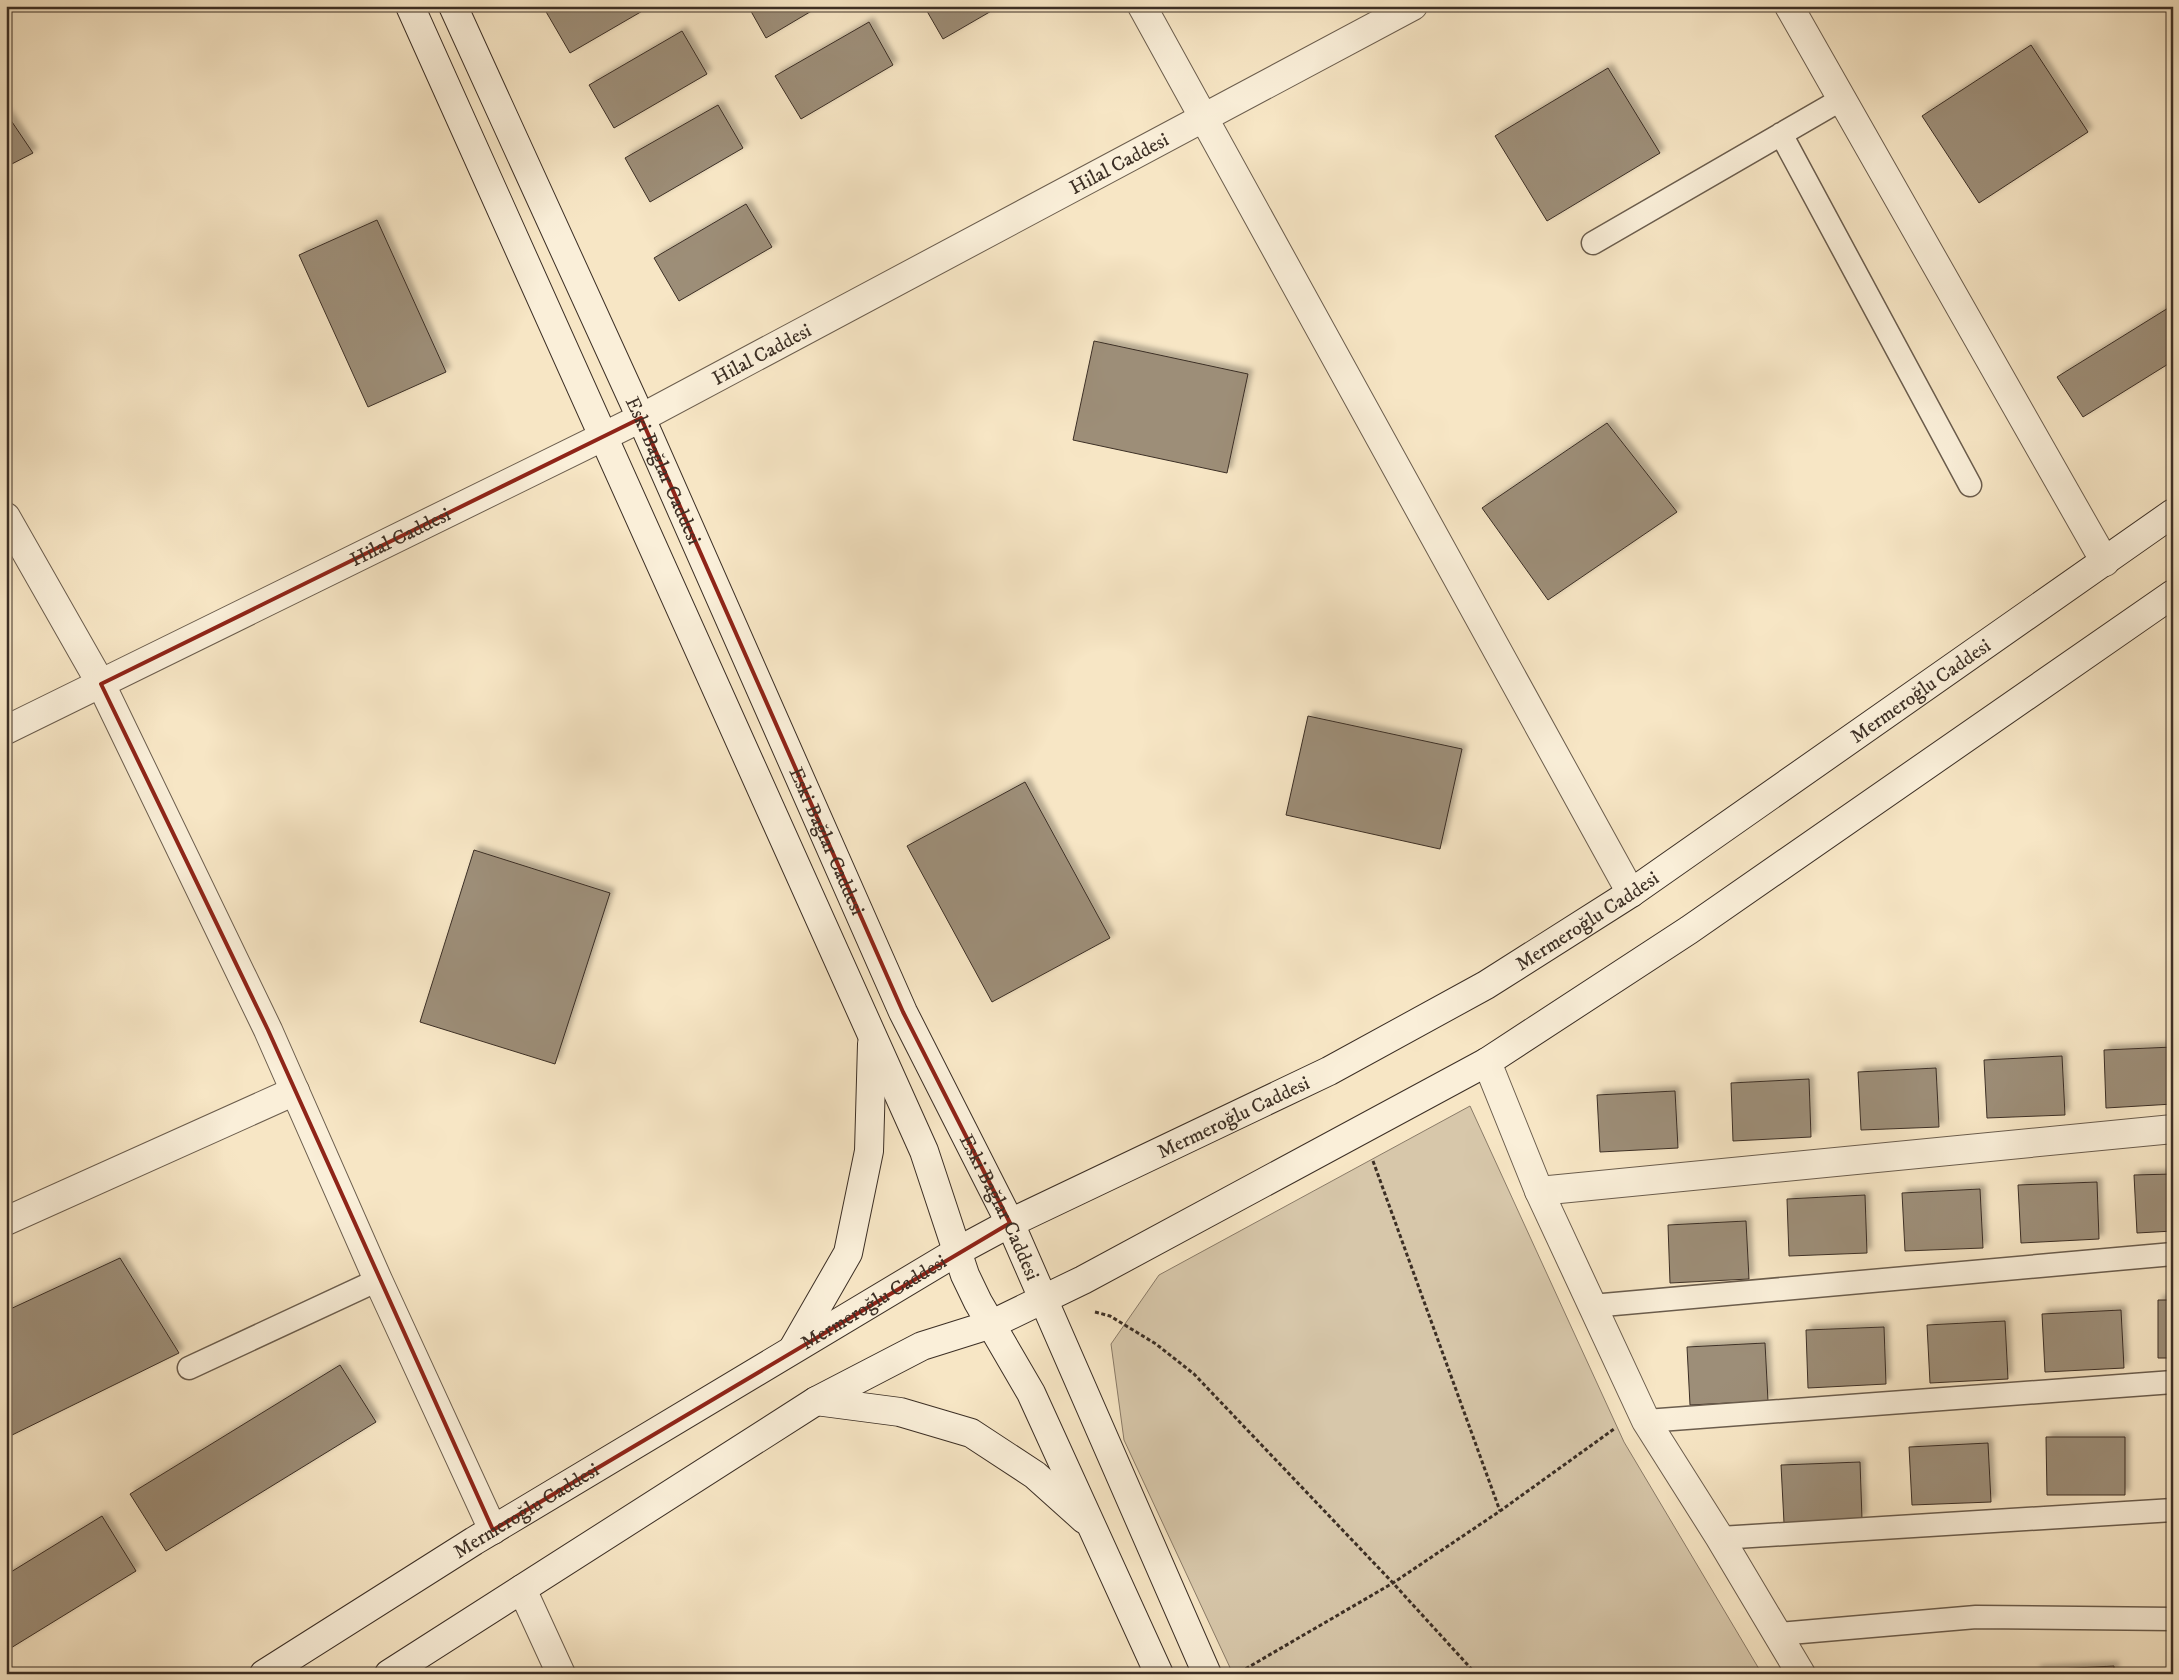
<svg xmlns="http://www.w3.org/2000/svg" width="2179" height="1680" font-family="'IM FELL DW Pica',serif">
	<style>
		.green { fill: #d7c7aa; stroke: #8a7b68 }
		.building { fill: #9d8e78; stroke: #3c2f25; filter: url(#shadow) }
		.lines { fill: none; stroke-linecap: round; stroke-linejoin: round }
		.lane-casing { stroke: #6b5d4d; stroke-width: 25 }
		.street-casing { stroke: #6b5d4d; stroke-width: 30 }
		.secondary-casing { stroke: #3c2f25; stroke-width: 30 }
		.path { stroke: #3c2f25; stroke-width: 3; stroke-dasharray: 4 2.5; stroke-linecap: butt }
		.lane { stroke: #faefd9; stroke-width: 22 }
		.street { stroke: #faefd9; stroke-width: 28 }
		.secondary { stroke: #faefd9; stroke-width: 28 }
		.marked { fill: none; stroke: #8f2418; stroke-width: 4; stroke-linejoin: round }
		.labels { text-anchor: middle; stroke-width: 4; stroke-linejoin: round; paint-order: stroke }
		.street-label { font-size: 20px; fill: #3c2f25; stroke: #faefd9 }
	</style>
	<defs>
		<filter id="shadow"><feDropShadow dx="4.5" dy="-4.5" stdDeviation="2.5" flood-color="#0004"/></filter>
	</defs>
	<rect width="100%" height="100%" fill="#f7e6c5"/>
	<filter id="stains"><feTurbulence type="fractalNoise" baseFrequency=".004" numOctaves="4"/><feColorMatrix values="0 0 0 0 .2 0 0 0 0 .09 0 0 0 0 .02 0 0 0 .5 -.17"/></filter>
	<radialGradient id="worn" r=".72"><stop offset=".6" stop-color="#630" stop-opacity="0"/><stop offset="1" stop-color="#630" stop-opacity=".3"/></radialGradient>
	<path class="green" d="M1470 1106 1624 1442 1762 1674H1233L1124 1440 1111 1344 1159 1275Z"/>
	<path class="building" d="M552 6H651L570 53 545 10Z
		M748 6H820L766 38Z
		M924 6H1000L943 39Z
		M869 22 893 65 801 119 775 76Z
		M682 31 707 74 614 128 589 85Z
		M2031 45 2088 132 1979 203 1922 116Z
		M1608 68 1660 153 1547 221 1495 136Z
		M718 105 743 148 650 202 625 158Z
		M6 113 33 153 6 167Z
		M746 204 772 247 679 301 654 258Z
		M377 220 446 372 368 407 299 255Z
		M2173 305V361L2083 417 2057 377Z
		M1094 341 1248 374 1227 473 1073 440Z
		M1607 423 1677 512 1548 600 1482 508Z
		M1308 716 1462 749 1440 849 1286 815Z
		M1025 782 1110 938 992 1002 907 846Z
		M474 850 610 893 555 1064 420 1022Z
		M2173 1047V1104L2106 1108 2104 1050Z
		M2062 1056 2065 1115 1987 1118 1984 1060Z
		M1936 1068 1939 1127 1861 1130 1858 1072Z
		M1809 1079 1811 1137 1733 1141 1731 1083Z
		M1675 1091 1678 1148 1600 1152 1597 1095Z
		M2173 1174V1231L2137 1233 2134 1175Z
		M2097 1182 2099 1239 2021 1243 2018 1185Z
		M1980 1189 1983 1248 1905 1251 1902 1193Z
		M1865 1195 1867 1253 1789 1256 1787 1199Z
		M1746 1221 1749 1279 1670 1283 1668 1225Z
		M120 1258 179 1353 6 1438V1311Z
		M2158 1300H2173V1358H2158Z
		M2121 1310 2124 1368 2045 1372 2042 1314Z
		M2005 1321 2008 1379 1930 1383 1927 1325Z
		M1884 1327 1886 1384 1808 1388 1806 1330Z
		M1765 1343 1768 1401 1690 1405 1687 1347Z
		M340 1365 376 1422 166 1551 130 1494Z
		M2046 1437H2125V1495H2047Z
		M1988 1443 1991 1502 1912 1505 1909 1447Z
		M1860 1462 1862 1519 1784 1523 1781 1465Z
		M102 1516 136 1571 6 1651V1575Z
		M2114 1666V1674H2036V1670Z"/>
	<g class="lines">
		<defs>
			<path id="lane" d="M1781 134 1970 485
				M1593 243 1842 99
				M1592 1306 2173 1254
				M189 1368 378 1280
				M1646 1421 2173 1382
				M1720 1538 2173 1510
				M1778 1634 1976 1617 2173 1619"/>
			<g id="street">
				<path d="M1142 6 1631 893"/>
				<path d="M1789 6 2105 562"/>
				<path d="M6 517 101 684 268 1030 378 1280 493 1530"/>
				<path id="s1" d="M6 730 641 418 1413 6"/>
				<path d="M1487 1062 1539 1191 1646 1421 1720 1538 1801 1674"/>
				<path d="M1539 1191 2173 1129"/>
				<path d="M6 1221 295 1091"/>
				<path d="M522 1589 561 1674"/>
			</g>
			<g id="secondary">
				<path d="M410 6 924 1151 965 1275 978 1302 1031 1393 1159 1674"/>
				<path id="s2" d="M453 6 641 418 903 1012 1010 1223 1207 1674"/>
				<path d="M794 1347 848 1253 869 1151 872 1044"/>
				<path d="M816 1401 900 1412 971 1433 1035 1475 1084 1519"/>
				<path id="s3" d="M264 1674 474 1541 958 1251 1010 1223 1329 1071 1486 985 1631 893 2173 513"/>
				<path d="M389 1674 816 1401 922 1346 992 1324 1083 1280 1487 1062 1689 930 2173 594"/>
			</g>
		</defs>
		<use href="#lane" class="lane-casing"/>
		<use href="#street" class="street-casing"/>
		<use href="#secondary" class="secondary-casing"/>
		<path class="path" d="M1373 1161 1500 1511
			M1095 1312 1110 1316 1156 1344 1194 1374 1393 1583 1476 1674
			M1240 1672 1393 1583 1500 1511 1614 1429"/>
		<use href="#lane" class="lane"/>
		<use href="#street" class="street"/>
		<use href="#secondary" class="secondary"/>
	</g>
	<path class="marked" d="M641 418 903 1012 1010 1223 493 1530 268 1030 101 684Z"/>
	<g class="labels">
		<g class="street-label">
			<text dy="7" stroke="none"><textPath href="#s1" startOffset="1249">Hilal Caddesi</textPath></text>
			<text dy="7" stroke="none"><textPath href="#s1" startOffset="844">Hilal Caddesi</textPath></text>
			<text dy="7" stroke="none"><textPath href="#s2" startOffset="510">Eski Bağlar Caddesi</textPath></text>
			<text dy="7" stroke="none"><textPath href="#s1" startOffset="439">Hilal Caddesi</textPath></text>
			<text dy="7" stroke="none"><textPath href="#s3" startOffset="1929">Mermeroğlu Caddesi</textPath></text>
			<text dy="7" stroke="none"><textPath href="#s2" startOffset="915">Eski Bağlar Caddesi</textPath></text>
			<text dy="7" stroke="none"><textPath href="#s3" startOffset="1524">Mermeroğlu Caddesi</textPath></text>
			<text dy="7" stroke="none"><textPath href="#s3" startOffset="1119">Mermeroğlu Caddesi</textPath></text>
			<text dy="7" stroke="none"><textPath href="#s2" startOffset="1320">Eski Bağlar Caddesi</textPath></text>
			<text dy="7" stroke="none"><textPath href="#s3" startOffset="714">Mermeroğlu Caddesi</textPath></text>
			<text dy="7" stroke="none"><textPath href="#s3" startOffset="309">Mermeroğlu Caddesi</textPath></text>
		</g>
	</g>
	<rect width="2179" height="1680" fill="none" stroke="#f7e6c5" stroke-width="25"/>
	<rect x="8" y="8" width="2164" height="1665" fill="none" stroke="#3c2f25" stroke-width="2.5"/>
	<rect x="12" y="12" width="2154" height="1655" fill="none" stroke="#3c2f25"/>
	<rect width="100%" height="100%" filter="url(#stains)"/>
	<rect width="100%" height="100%" fill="url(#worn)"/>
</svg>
